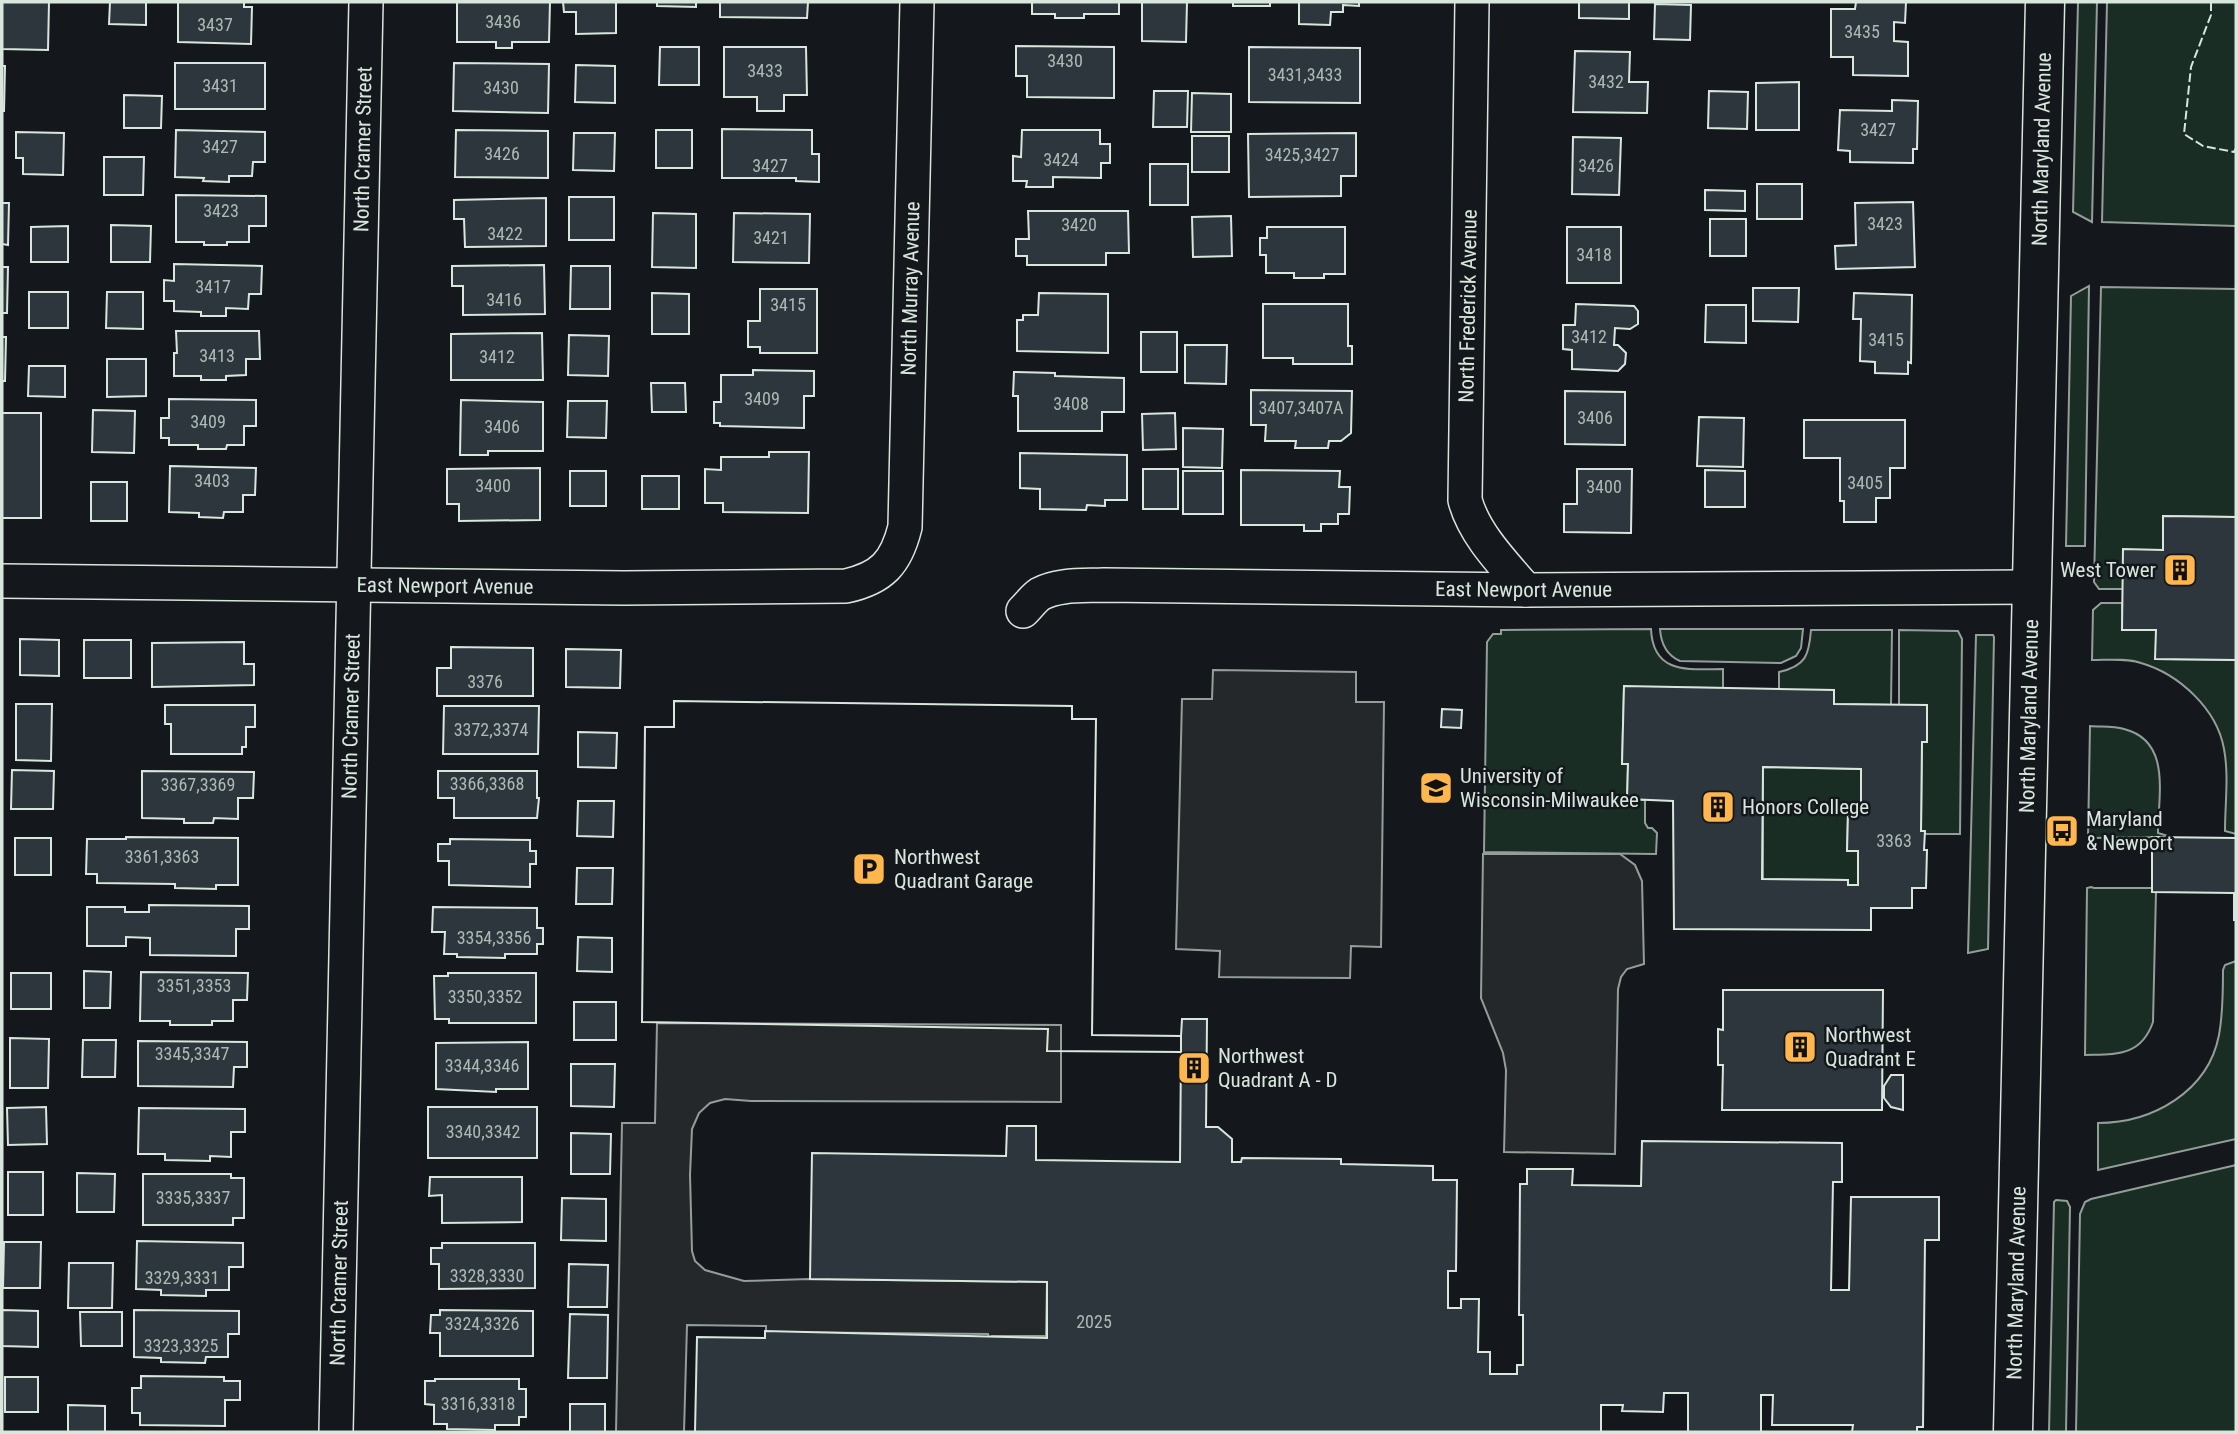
<svg xmlns="http://www.w3.org/2000/svg" width="2238" height="1434" font-family="'Roboto Condensed',sans-serif">
	<style>
		.green { fill: #1a2d24; stroke: #939e99; stroke-width: 2 }
		.parking { fill: #24282b; stroke: #939e99; stroke-width: 2 }
		.building { fill: #2c363c; stroke: #d8e6dc; stroke-width: 2; fill-rule: evenodd }
		.lines { fill: none; stroke-linecap: round; stroke-linejoin: round }
		.street-casing { stroke: #d8e6dc; stroke-width: 36 }
		.secondary-casing { stroke: #d8e6dc; stroke-width: 41 }
		.street { stroke: #14181c; stroke-width: 33 }
		.secondary { stroke: #14181c; stroke-width: 38 }
		.fence { stroke: #d8e6dc; stroke-width: 2; stroke-dasharray: 9 3.5; stroke-linecap: butt }
		.labels { text-anchor: middle; stroke-width: 5; stroke-linejoin: round; paint-order: stroke }
		.number-label { font-size: 18px; fill: #adbab4 }
		.street-label { font-size: 21px; fill: #d8e6dc; stroke: #14181c }
		.poi-label { font-size: 21px; fill: #d8e6dc; stroke: #14181c; text-anchor: start }
	</style>
	<rect width="100%" height="100%" fill="#14181c"/>
	<path class="green" d="M2078 2H2097L2092 222 2073 212Z
		M2107 2H2236V226L2102 222Z
		M2089 286 2085 546H2066L2071 296Z
		M2101 287 2236 289V517L2164 516 2163 550H2123V589H2099L2094 582Z
		M2101 603H2122L2123 630H2156V659L2236 660V834L2225 831C2225 804 2229 775 2224 749 2217 709 2179 674 2141 663 2126 658 2108 660 2092 660L2093 610Z
		M1651 629C1653 675 1689 669 1723 669V688L1624 687 1622 764H1628L1627 799 1645 800V823L1648 828H1652L1657 833 1656 854 1484 852 1487 642 1493 634H1501V630H1503Z
		M1660 629H1803L1801 648 1796 656 1781 663 1680 661C1666 655 1661 644 1660 629Z
		M1811 630H1892L1891 705 1834 704 1779 689V672C1806 666 1809 655 1811 630Z
		M1899 630 1958 631 1962 639 1960 834H1925L1921 831 1922 742H1927V706L1899 705Z
		M1976 635H1993L1994 637 1988 949 1968 953Z
		M2090 726C2101 727 2113 726 2124 729 2172 741 2158 796 2158 833L2171 837 2088 838Z
		M1763 767 1861 769V813H1848L1847 851H1858V885H1848V880L1763 879Z
		M2091 887 2094 888H2152V892H2156L2153 1022C2141 1057 2115 1054 2085 1055L2087 888Z
		M2236 961V1139L2098 1170V1123C2152 1123 2208 1092 2219 1035 2223 1014 2223 991 2223 970L2225 965Z
		M2236 1165V1432H2076L2080 1214 2085 1202 2091 1199Z
		M2056 1200 2067 1201 2070 1207 2066 1432H2049L2054 1202Z"/>
	<path class="parking" d="M1213 670 1356 672V702H1384L1381 947 1351 946 1350 978 1219 977 1220 951 1176 949 1182 699H1212Z
		M1483 854H1620L1635 865 1642 881 1644 964 1627 969 1621 977 1618 989 1615 1154 1504 1152 1506 1070 1503 1053 1481 998Z
		M657 1023 1061 1025V1102L751 1101 725 1099 710 1103 699 1113 692 1129 690 1175 692 1251 695 1261 705 1270 744 1281 809 1279 1047 1282 1046 1336H992L989 1339 988 1334 766 1332V1326L687 1325 684 1432H616L622 1123H655Z"/>
	<path class="building" d="M2 2H49L48 50 2 49Z
		M110 2H146V25L109 24Z
		M178 2H244V7H252L251 44 178 42Z
		M457 2H550L549 42H512V48H496V42H457Z
		M563 2H616V33L576 34V12H564Z
		M657 2H696V7L657 6Z
		M720 2H808L807 18 720 17Z
		M1032 2H1119V14H1084V18H1055V14H1032Z
		M1142 2H1187L1186 42 1142 41Z
		M1233 2H1270V6H1233Z
		M1299 2H1359V6L1343 5V12H1331L1330 25 1299 24Z
		M1579 2H1629V19L1579 18Z
		M1856 2H1906L1905 23 1894 22V41L1908 42V76L1853 75V57H1831V9H1855Z
		M1655 4 1691 5 1690 40 1654 39Z
		M1016 46 1114 47V98L1027 97V76H1016Z
		M660 47H699V85H659Z
		M724 47H806L807 95H784V111H757V97H724Z
		M1249 47 1360 48V103L1249 102Z
		M1575 51 1630 52 1629 82H1648L1647 113 1573 112Z
		M175 63H265V109H175Z
		M454 63 549 64 548 113 453 111Z
		M576 65 615 66V103L575 102Z
		M2 66H5L4 111H2Z
		M1799 82V130H1756V83Z
		M1154 91H1188L1187 127H1153Z
		M1709 91 1748 92 1747 129 1708 128Z
		M1192 93 1231 94V132H1191Z
		M124 95 162 96 161 128H124Z
		M1892 100 1918 101 1917 149H1913V163L1850 162V151L1838 150 1840 110 1892 111Z
		M722 129 812 130V154H819V182L796 181V178H722Z
		M176 130 265 132V162H253L252 176H229V182L203 181 204 178 175 177Z
		M456 130 548 131V178L455 177Z
		M656 130H692V168H656Z
		M1022 130H1100V144H1110V163H1101V178L1053 177V187H1026L1027 181H1013V156L1021 157Z
		M16 132 64 133 63 175 23 174V158H16Z
		M574 133H615L614 171 573 170Z
		M1356 133V176H1341V196L1249 197 1248 134Z
		M1192 136H1229V172H1192Z
		M1573 137 1621 138 1619 195 1572 194Z
		M104 157H144L143 195H104Z
		M1150 164H1188V205H1150Z
		M1757 184H1802V219H1757Z
		M1705 190 1745 191V211L1705 210Z
		M176 195 266 196V226H249V242H227V245H204V242H176Z
		M569 197H614V240H569Z
		M546 198V246L465 247 464 219H454V200Z
		M1913 202 1915 267 1836 269 1835 246 1856 245 1855 203Z
		M2 203H9L8 245 2 244Z
		M1028 211H1128L1129 253H1106V265H1027V256H1016V239H1029Z
		M653 213 696 214V268L652 267Z
		M734 213 810 214 809 263 733 262Z
		M1231 216 1232 256 1193 257 1192 217Z
		M1710 219H1746V256H1710Z
		M111 225 151 226 150 262H111Z
		M68 226V262H31V227Z
		M1267 227H1345V274H1324V278H1294V273H1266V255H1260V238H1267Z
		M1567 227H1621V283H1567Z
		M174 264 262 266 261 294H249L248 309 226 308V316H201V312L174 311V301H164V280L174 281Z
		M544 265 545 314 463 315V286H452V266Z
		M571 266H610V309H570Z
		M2 267H8L7 313H2Z
		M1753 288H1799L1798 322 1753 321Z
		M760 289H817V353H760V347H748V321H760Z
		M29 292H68V328H29Z
		M107 292H143V329L106 328Z
		M652 293 689 294V334H652Z
		M1039 293 1108 294V353L1017 351V320H1023V315H1038Z
		M1854 293 1912 295 1911 363 1908 362V374L1875 373V362L1860 361 1861 319H1853Z
		M1263 304H1348V346H1352V364H1293V358H1263Z
		M1576 304 1634 306 1638 311V324L1630 329 1615 328 1614 345H1618L1626 353 1625 364 1618 371 1572 369V350L1563 349V325H1575Z
		M1706 305H1746V343L1705 342Z
		M176 331H259L260 359H246V375L226 376V380H201V376H174V353H177Z
		M1141 332H1177V372H1141Z
		M542 333 543 380H451V334Z
		M569 335 609 336 608 376 568 375Z
		M2 337H6L5 381H2Z
		M1185 345H1227L1226 384 1185 383Z
		M107 359H146V396L107 397Z
		M29 366H65V397L28 396Z
		M753 370 814 371V396H804V428L720 426V423H714V402H721V375H753Z
		M1014 372 1055 373V376L1124 378V412H1102V431H1018V396H1013Z
		M651 383H685L686 412H652Z
		M1251 390 1352 391 1351 433 1341 441H1329L1328 448H1295L1296 441H1265L1266 425H1251Z
		M1565 391 1625 392V445L1565 444Z
		M169 399 256 400V426H244V445H227L226 449H198V445H169V438H161V418H169Z
		M461 400 543 402V451H488V455H460Z
		M568 401H607L606 438 567 437Z
		M93 410 135 411 134 453 92 452Z
		M2 413H41V518H2Z
		M1175 413 1176 449 1143 450 1142 414Z
		M1699 417 1744 418 1743 467 1697 466Z
		M1804 420H1905V468H1890V498H1876V522H1844V501H1840V458H1804Z
		M1183 428 1223 429 1222 468 1183 467Z
		M769 452H809L808 513 723 512V503H705V469L721 470V457H769Z
		M1020 453 1127 455V500H1105V506L1087 505 1086 510 1040 509V489L1020 488Z
		M170 466 256 468 255 495H243V512H224L223 518 199 517V513L169 512Z
		M540 468V520L459 521V504H447V469Z
		M1143 469H1178V509H1143Z
		M1577 469H1632L1631 533 1564 532V504H1577Z
		M1241 470 1340 471 1339 487H1350L1349 514H1338V524H1321V531H1304V525H1241Z
		M1705 470 1745 471V507H1705Z
		M570 471H606V506H570Z
		M1183 471H1223V514H1183Z
		M642 476H679V509H642Z
		M91 482H127V521H91Z
		M2163 516 2236 517V660L2155 659 2156 630H2122L2123 549 2163 550Z
		M20 639 59 640V676L20 675Z
		M84 640H131V678H84Z
		M244 642V664H254V685L152 687V643Z
		M451 647 533 648V696H437V668H451Z
		M566 649 621 650 620 688 566 687Z
		M1624 686 1834 690V704L1927 705V742H1922L1921 831H1925L1924 850H1927L1926 888H1912V908H1871V930L1674 929 1673 801 1627 799 1628 764H1622ZM1763 767 1861 769V813H1848L1847 851H1858V885H1848V880L1762 879Z
		M674 701 1072 706V719H1096L1092 1035 1181 1036 1182 1019H1207L1206 1127H1218L1232 1139V1162H1241L1242 1158 1341 1159V1164L1433 1166V1180H1457L1456 1271H1448V1308H1461V1299H1479L1478 1352H1490V1374H1517V1365H1523V1315H1519L1520 1184H1527V1169H1573L1572 1185 1641 1186 1642 1141 1842 1143V1182H1833L1831 1290H1849L1851 1197H1939V1240H1925L1923 1427H1917V1432H1852L1853 1425H1772L1773 1395H1761V1432H1688V1393H1664L1663 1412 1622 1411 1623 1405H1601V1432H695L697 1337 765 1338V1331L1047 1338V1282L810 1279 812 1153 1006 1156 1007 1126H1036V1160L1180 1162 1181 1052 1047 1051 1048 1029 642 1022 645 727H674Z
		M674 701 1072 706V719H1096L1092 1035 1181 1036V1052L1047 1051 1048 1029 642 1022 645 727H674Z
		M16 704H52L51 761 16 760Z
		M165 705H255V727H246V747H242V754H171V724H165Z
		M444 706H539L538 754H443Z
		M1442 709 1462 710 1461 728 1441 727Z
		M578 732 617 733 616 768 578 767Z
		M12 770 54 771 53 809H11Z
		M142 771 254 772 253 798H238V819L214 818 213 823H184V819L142 818Z
		M438 771H537V798H539L537 818H454V798H438Z
		M578 801H614L613 837 577 836Z
		M126 837 238 838V885H216V889L175 888V884L97 883V874H86L87 839H126Z
		M2152 837 2236 838V920H2234V893L2152 892Z
		M15 838H51V875H15Z
		M450 839 530 840V851H536V864H530V887L449 885V861H438V844H450Z
		M577 868H613L612 904H576Z
		M149 905 249 906V929H236V956L150 955V938L126 937V946H87V907H125V912H149Z
		M433 907 537 908V928H543V944H537V954H505V958L457 957V954H444L445 932H432Z
		M578 937 612 938V972L577 971Z
		M84 971 111 972 110 1008H84Z
		M141 972 248 973 247 1000H233V1021H212V1025H170V1021H140Z
		M11 973H51V1009H11Z
		M448 973H536V1023H449V1019H435L434 976H448Z
		M1723 990H1883L1882 1110H1722L1723 1065H1718V1029L1723 1030Z
		M574 1002H616V1040H574Z
		M10 1038 49 1039 48 1088H10Z
		M83 1040H116L115 1077H82Z
		M138 1041 247 1042V1067H234L233 1087 138 1086Z
		M528 1042V1089H496V1092L436 1089V1043Z
		M571 1064H615L614 1107 571 1106Z
		M1891 1075H1903V1110L1891 1107 1884 1098V1086Z
		M46 1107 47 1144 8 1145 7 1108Z
		M428 1107H537V1158H428Z
		M139 1108 245 1109V1132H231V1157L210 1156V1161L165 1160V1154H138Z
		M571 1133 611 1134 610 1174H571Z
		M8 1172H43V1215H8Z
		M77 1173 115 1174 114 1212H77Z
		M143 1174H231V1178H244V1218H233V1225H143Z
		M430 1177H522V1222L442 1223V1195L429 1196Z
		M562 1198 606 1199V1241L561 1240Z
		M137 1241 243 1243V1267H229V1290H206V1296L161 1295V1290L136 1289Z
		M4 1242H41L40 1288H3Z
		M442 1243H535V1288L439 1289V1264H431V1248H442Z
		M69 1263H113L112 1308H68Z
		M569 1264 608 1265 607 1307H568Z
		M2 1310 38 1311V1347L2 1346Z
		M134 1310 239 1311V1334H228V1357H206L205 1363 161 1362V1358L134 1357Z
		M440 1310 533 1311V1356H440V1333H430L431 1315H440Z
		M80 1312H122V1346H81Z
		M570 1314 608 1315 607 1378H568Z
		M141 1376 224 1377V1381H240V1400H225V1426L140 1425V1413H132V1388H141Z
		M5 1377H38V1412H5Z
		M435 1379H519V1389H526V1417H519V1425H495V1430L447 1429V1424H434V1405L425 1404V1381H435Z
		M570 1404H605V1432H570Z
		M68 1405 105 1406V1432H68Z"/>
	<g class="lines">
		<defs>
			<g id="street">
				<path d="M1472 2 1465 500C1474 534 1503 563 1526 590"/>
				<path id="s1" d="M2 581 624 588 846 586C882 578 896 563 905 527L917 2"/>
				<path id="s2" d="M1023 611C1029 605 1034 598 1040 594 1058 584 1083 586 1104 585L1526 590 2032 587"/>
				<path id="s3" d="M336 1432 366 2"/>
			</g>
			<g id="secondary">
				<path id="s4" d="M2013 1432 2045 2"/>
			</g>
		</defs>
		<use href="#street" class="street-casing"/>
		<use href="#secondary" class="secondary-casing"/>
		<use href="#street" class="street"/>
		<use href="#secondary" class="secondary"/>
		<path class="fence" d="M2211 2V15L2191 67 2184 134 2203 146 2234 152 2236 148"/>
	</g>
	<defs>
		<symbol id="building-square" viewBox="-11 -11 22 22"><rect x="-9" y="-9" width="18" height="18" rx="4" fill="#ffb74d" stroke="#14181c"/><path d="M-4-6H4V6H1V3H-1V6H-4ZM-2.5-4.3h1.7v1.8h-1.7ZM.8-4.3h1.7v1.8H.8ZM-2.5-1h1.7V.8h-1.7ZM.8-1h1.7V.8H.8Z" fill="#111"/></symbol>
		<symbol id="university-square" viewBox="-11 -11 22 22"><rect x="-9" y="-9" width="18" height="18" rx="4" fill="#ffb74d" stroke="#14181c"/><path d="M0-5L7-2L0 1L-7-2ZM-4 1L0 2.5L4 1V4Q0 6-4 4Z" fill="#111"/></symbol>
		<symbol id="bus-square" viewBox="-11 -11 22 22"><rect x="-9" y="-9" width="18" height="18" rx="4" fill="#ffb74d" stroke="#14181c"/><path d="M-5-6H5V4H4V6H2V4H-2V6H-4V4H-5ZM-3.5-4V0h7V-4ZM-3.5 1.2v1.5H-2V1.2ZM2 1.2v1.5H3.5V1.2Z" fill="#111"/></symbol>
		<symbol id="parking-square" viewBox="-11 -11 22 22"><rect x="-9" y="-9" width="18" height="18" rx="4" fill="#ffb74d" stroke="#14181c"/><path d="M-3.5-5.5H1a3.5 3.5 0 0 1 0 7H-1V5.5H-3.5ZM-1-3.4V-.6H.8a1.4 1.4 0 0 0 0-2.8Z" fill="#111"/></symbol>
	</defs>
	<g fill-rule="evenodd">
		<use href="#building-square" x="2161" y="551" width="38" height="38"/>
		<use href="#university-square" x="1417" y="769" width="38" height="38"/>
		<use href="#building-square" x="1699" y="788" width="38" height="38"/>
		<use href="#bus-square" x="2043" y="812" width="38" height="38"/>
		<use href="#parking-square" x="850" y="850" width="38" height="38"/>
		<use href="#building-square" x="1781" y="1028" width="38" height="38"/>
		<use href="#building-square" x="1175" y="1049" width="38" height="38"/>
	</g>
	<g class="labels">
		<g class="number-label">
			<text x="503" y="28">3436</text>
			<text x="215" y="31">3437</text>
			<text x="1862" y="38">3435</text>
			<text x="1065" y="67">3430</text>
			<text x="765" y="77">3433</text>
			<text x="1305" y="81">3431,3433</text>
			<text x="1606" y="88">3432</text>
			<text x="220" y="92">3431</text>
			<text x="501" y="94">3430</text>
			<text x="1878" y="136">3427</text>
			<text x="220" y="153">3427</text>
			<text x="502" y="160">3426</text>
			<text x="1302" y="161">3425,3427</text>
			<text x="1061" y="166">3424</text>
			<text x="770" y="172">3427</text>
			<text x="1596" y="172">3426</text>
			<text x="221" y="217">3423</text>
			<text x="1885" y="230">3423</text>
			<text x="1079" y="231">3420</text>
			<text x="505" y="240">3422</text>
			<text x="771" y="244">3421</text>
			<text x="1594" y="261">3418</text>
			<text x="213" y="293">3417</text>
			<text x="504" y="306">3416</text>
			<text x="788" y="311">3415</text>
			<text x="1589" y="343">3412</text>
			<text x="1886" y="346">3415</text>
			<text x="217" y="362">3413</text>
			<text x="497" y="363">3412</text>
			<text x="762" y="405">3409</text>
			<text x="1071" y="410">3408</text>
			<text x="1301" y="414">3407,3407A</text>
			<text x="1595" y="424">3406</text>
			<text x="208" y="428">3409</text>
			<text x="502" y="433">3406</text>
			<text x="212" y="487">3403</text>
			<text x="1865" y="489">3405</text>
			<text x="493" y="492">3400</text>
			<text x="1604" y="493">3400</text>
			<text x="485" y="688">3376</text>
			<text x="491" y="736">3372,3374</text>
			<text x="487" y="790">3366,3368</text>
			<text x="198" y="791">3367,3369</text>
			<text x="1894" y="847">3363</text>
			<text x="162" y="863">3361,3363</text>
			<text x="494" y="944">3354,3356</text>
			<text x="194" y="992">3351,3353</text>
			<text x="485" y="1003">3350,3352</text>
			<text x="192" y="1060">3345,3347</text>
			<text x="482" y="1072">3344,3346</text>
			<text x="483" y="1138">3340,3342</text>
			<text x="193" y="1204">3335,3337</text>
			<text x="487" y="1282">3328,3330</text>
			<text x="182" y="1284">3329,3331</text>
			<text x="1094" y="1328">2025</text>
			<text x="482" y="1330">3324,3326</text>
			<text x="181" y="1352">3323,3325</text>
			<text x="478" y="1410">3316,3318</text>
		</g>
		<g class="street-label">
			<text dy="7" stroke="none"><textPath href="#s3" startOffset="1283">North Cramer Street</textPath></text>
			<text dy="7" stroke="none"><textPath href="#s4" startOffset="1283">North Maryland Avenue</textPath></text>
			<text dy="7" stroke="none"><textPath href="#s1" startOffset="1172">North Murray Avenue</textPath></text>
			<text transform="translate(1468 306) rotate(-89)" y="7">North Frederick Avenue</text>
			<text dy="7" stroke="none"><textPath href="#s1" startOffset="443">East Newport Avenue</textPath></text>
			<text dy="7" stroke="none"><textPath href="#s2" startOffset="509">East Newport Avenue</textPath></text>
			<text dy="7" stroke="none"><textPath href="#s3" startOffset="716">North Cramer Street</textPath></text>
			<text dy="7" stroke="none"><textPath href="#s4" startOffset="716">North Maryland Avenue</textPath></text>
			<text dy="7" stroke="none"><textPath href="#s3" startOffset="149">North Cramer Street</textPath></text>
			<text dy="7" stroke="none"><textPath href="#s4" startOffset="149">North Maryland Avenue</textPath></text>
		</g>
		<g class="poi-label">
			<text x="2156" y="577" text-anchor="end">West Tower</text>
			<text x="1460" y="783">University of<tspan x="1460" dy="24">Wisconsin-Milwaukee</tspan></text>
			<text x="1742" y="814">Honors College</text>
			<text x="2086" y="826">Maryland<tspan x="2086" dy="24">&amp; Newport</tspan></text>
			<text x="894" y="864">Northwest<tspan x="894" dy="24">Quadrant Garage</tspan></text>
			<text x="1825" y="1042">Northwest<tspan x="1825" dy="24">Quadrant E</tspan></text>
			<text x="1218" y="1063">Northwest<tspan x="1218" dy="24">Quadrant A - D</tspan></text>
		</g>
	</g>
	<rect width="2238" height="1434" fill="none" stroke="#d8e6dc" stroke-width="7"/>
</svg>
